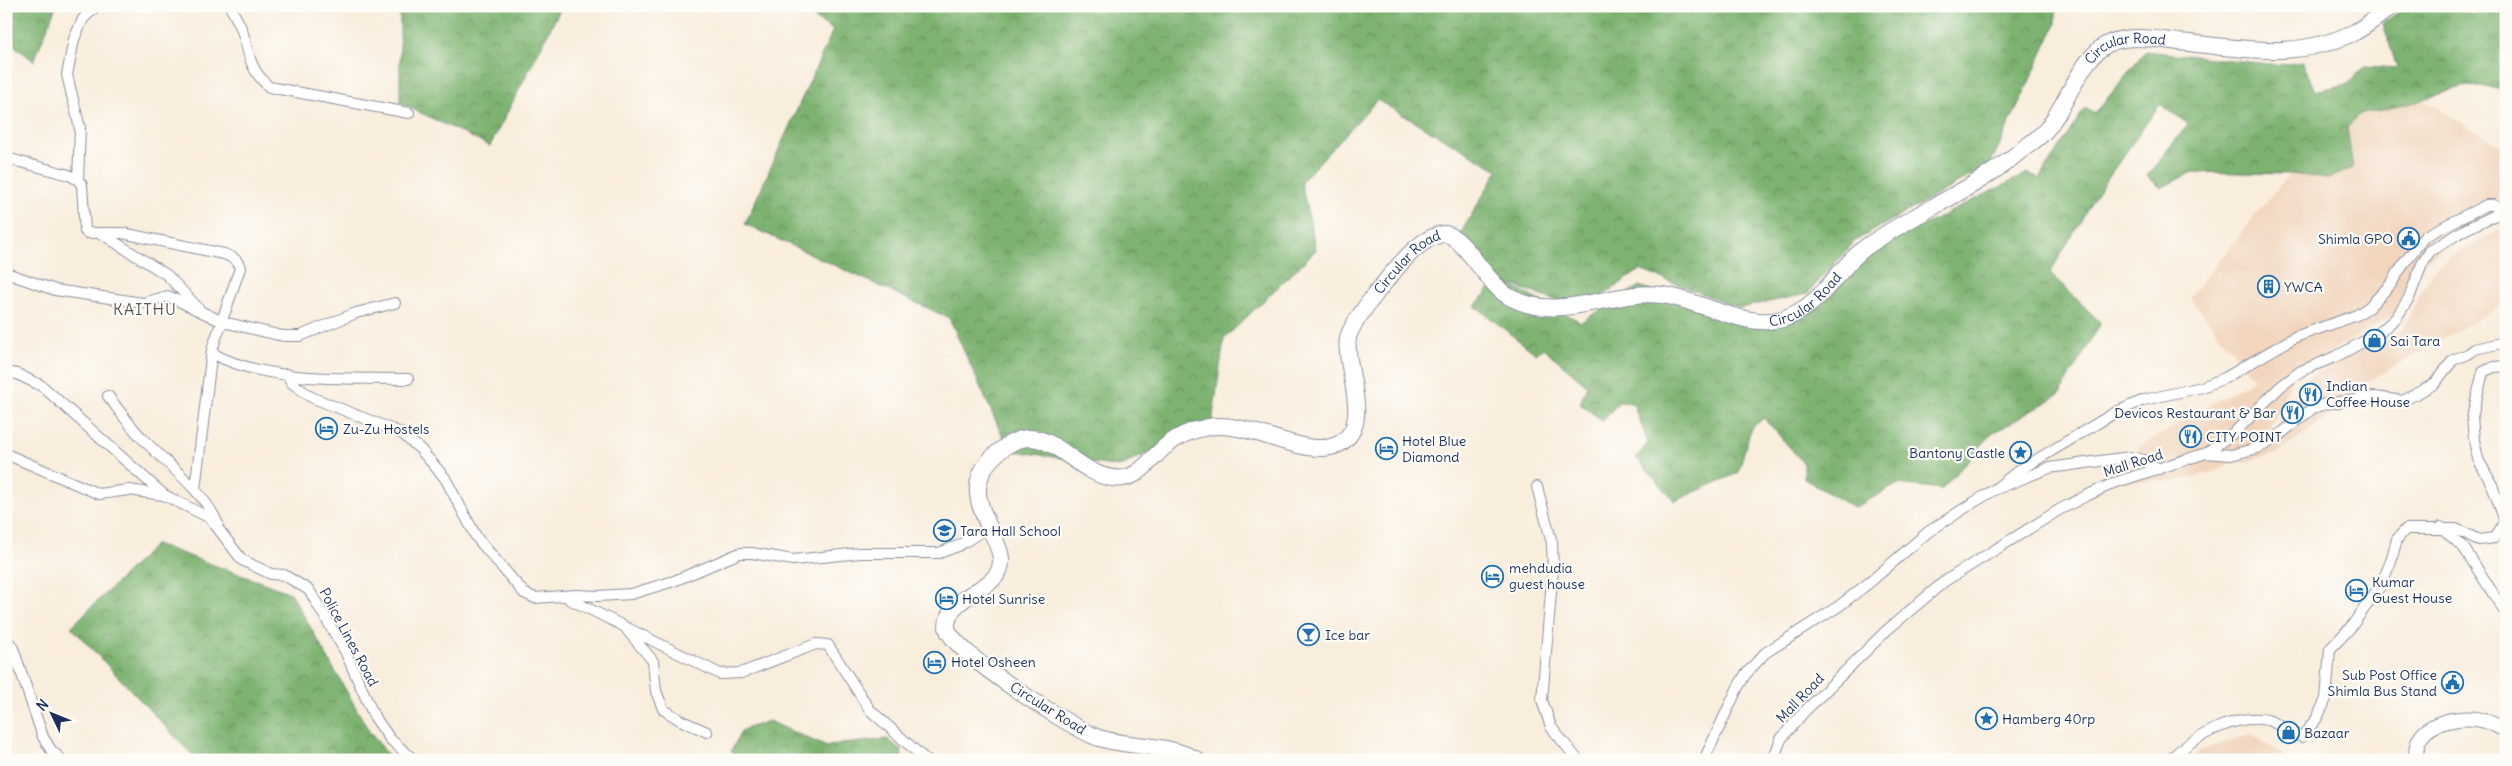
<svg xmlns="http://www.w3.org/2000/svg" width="2512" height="766" font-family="Delius,sans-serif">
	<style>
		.built { fill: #f1d5bd }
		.forest { fill: url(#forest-crowns); stroke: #4c7066 }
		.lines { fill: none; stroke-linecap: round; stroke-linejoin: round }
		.street-casing { stroke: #8a8e9d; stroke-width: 12 }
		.secondary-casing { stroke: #8a8e9d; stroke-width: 16 }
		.primary-casing { stroke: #8a8e9d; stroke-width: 18 }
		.street { stroke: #fff; stroke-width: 10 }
		.secondary { stroke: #fff; stroke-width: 14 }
		.primary { stroke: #fff; stroke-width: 16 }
		.labels { text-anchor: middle; stroke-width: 4.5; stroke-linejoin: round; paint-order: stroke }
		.street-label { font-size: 14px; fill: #1b2f5e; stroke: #fdfcf7 }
		.poi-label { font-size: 14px; fill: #1b2f5e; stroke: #fdfcf7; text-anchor: start }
		.quarter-label { font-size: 16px; letter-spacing: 1px; fill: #5e5962; stroke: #fdfcf7 }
	</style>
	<defs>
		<pattern id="forest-crowns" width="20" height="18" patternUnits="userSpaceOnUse" patternTransform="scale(1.25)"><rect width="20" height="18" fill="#7db26f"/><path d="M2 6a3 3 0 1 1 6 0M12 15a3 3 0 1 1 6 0" fill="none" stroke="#66915e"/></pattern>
	</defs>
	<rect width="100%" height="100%" fill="#fdfcf7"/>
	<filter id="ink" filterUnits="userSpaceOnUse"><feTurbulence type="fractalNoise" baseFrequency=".02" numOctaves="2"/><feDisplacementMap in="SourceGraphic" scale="10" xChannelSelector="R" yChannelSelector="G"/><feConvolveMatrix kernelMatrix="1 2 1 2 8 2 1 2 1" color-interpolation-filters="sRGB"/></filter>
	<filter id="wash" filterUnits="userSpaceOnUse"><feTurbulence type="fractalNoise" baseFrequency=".0096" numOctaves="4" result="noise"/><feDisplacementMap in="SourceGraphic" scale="20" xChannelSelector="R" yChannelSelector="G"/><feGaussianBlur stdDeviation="1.12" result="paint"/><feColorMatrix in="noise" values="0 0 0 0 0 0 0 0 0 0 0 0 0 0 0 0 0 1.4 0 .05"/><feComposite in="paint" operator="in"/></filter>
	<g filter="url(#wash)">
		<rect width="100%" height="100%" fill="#f9eddc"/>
		<path class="built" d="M2424 100 2506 149V210L2491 216 2425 262 2395 314 2294 373 2277 416 2256 447 2219 470 2177 481H2122L2139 447 2254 379 2190 297 2289 174 2328 178 2353 168 2347 128 2358 115Z
			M2506 226V303L2342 396 2323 421 2276 453 2240 463 2262 449 2309 376 2402 330 2432 272 2448 258Z
			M2251 734 2291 760H2192L2199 751Z"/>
		<path class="forest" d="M6 6H56L34 61 6 39Z
			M400 6H562L490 146 400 103Z
			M796 6H2056V24L1990 165 1855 241 1807 294 1740 308 1640 270 1582 310 1503 282 1581 322 1639 286 1744 322 1810 311 1864 255 2028 173 2039 179 2085 108 2095 114 2145 51 2279 65 2303 62 2315 91 2348 84 2365 66 2397 68 2383 23 2407 6H2458L2471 15C2484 6 2490 5 2506 10V89L2468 86 2458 88 2409 104 2358 115 2347 128 2353 168 2328 178 2289 174 2192 172 2161 188 2147 176 2188 124 2160 104 2095 196 2050 273 2101 323 2060 394 1992 434 1942 489 1898 484 1854 508 1804 479V464L1764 418 1751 428 1738 473 1675 501 1636 458 1648 443 1633 403 1619 402 1603 421 1580 404 1587 385 1543 348 1536 354 1475 306 1497 280 1459 236 1498 170 1377 100 1301 182 1316 250 1224 339 1212 423 1119 467 1009 450 949 318 745 224 833 30Z
			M156 544 291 593 369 731 392 760H197L71 627Z
			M769 721 825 746 887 739 901 750 902 757 888 760H739L731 751 742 730Z"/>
	</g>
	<g filter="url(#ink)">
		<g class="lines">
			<defs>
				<path id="street" d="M230 6C233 13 238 20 241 28 251 54 246 65 269 87L409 113
					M6 158 69 175 78 180 82 185 85 231 87 233H122L224 254C232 257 238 259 240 268L212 350 195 489
					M78 180 80 128 67 75 74 39 83 19 96 6
					M102 234 167 275 199 309
					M6 273 55 290 143 303 168 296 223 322 283 336H300L356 313 395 303
					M212 353C265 383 347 378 408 379
					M6 372 17 374 42 386 164 495 210 518 242 560 271 574 284 575 309 590 345 651 374 716 390 739 414 760
					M287 374 292 383 311 397 401 433 420 449 445 478 477 538 524 593 535 598 576 595 598 596 631 594 674 581 740 553H752L793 560 860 553H939L958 546 989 527
					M108 396C119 410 129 425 142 438 168 466 202 488 218 524
					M2206 453 2231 455 2258 448 2273 440 2313 408 2325 404 2375 397 2403 401 2434 384 2453 360 2468 354 2475 349 2502 343 2506 345
					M6 454 99 494 129 490 163 495
					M1537 487 1552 543 1553 568 1542 700 1551 727 1578 760
					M1994 490 2018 471 2116 412 2144 400 2202 387 2225 378 2295 337 2357 315 2369 307 2391 284 2404 263 2425 236 2486 205H2493L2502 211
					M2441 527 2464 548 2503 609 2506 611
					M567 596 569 599 720 674 741 673 816 644 828 645 870 710 926 760
					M627 630 653 661 656 691 663 709 680 720 707 732
					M6 638 13 648 43 737 51 750 62 760
					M1704 760 1738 687 1745 675 1765 653 1839 606 1870 582 1928 532 1968 506 1994 490 2049 468 2130 457 2144 460 2159 469
					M1773 760 1781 739 1803 713 1887 630 1945 581 2059 510 2086 496 2114 483 2206 453 2236 431 2280 387 2301 371 2337 356 2379 333 2396 318 2409 298 2422 264 2430 251 2466 229 2506 210
					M2169 760C2192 738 2235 713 2267 720 2279 723 2290 733 2302 737L2317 718 2326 699 2330 649 2351 627 2381 585 2391 561 2397 539 2406 529H2456L2479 540 2495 538 2505 521 2492 485 2478 459 2474 440 2472 417 2483 372 2494 367 2506 366"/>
				<path id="secondary" d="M2416 760C2416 752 2416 744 2421 737 2433 719 2469 715 2488 722 2494 724 2500 728 2506 730"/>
				<g id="primary">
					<path id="s1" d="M1197 760C1168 743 1130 748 1099 738 1074 730 948 650 947 627 947 601 977 594 992 580 1027 549 946 504 993 457 1043 407 1067 471 1112 478 1139 482 1149 459 1167 445 1179 435 1193 430 1208 427 1248 419 1307 461 1339 444 1375 424 1343 367 1348 338 1351 321 1400 262 1415 249 1422 243 1435 234 1445 234 1463 235 1488 285 1508 296 1558 325 1611 289 1662 295 1698 299 1746 330 1782 319 1821 308 1836 269 1866 247 1915 212 1973 191 2019 152 2028 145 2038 139 2045 131 2067 107 2081 53 2112 42 2132 35 2158 39 2179 42 2242 48 2295 61 2355 32 2368 25 2380 15 2392 6"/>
				</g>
			</defs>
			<use href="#street" class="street-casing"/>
			<use href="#secondary" class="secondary-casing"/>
			<use href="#primary" class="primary-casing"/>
			<use href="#street" class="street"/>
			<use href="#secondary" class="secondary"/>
			<use href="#primary" class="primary"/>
		</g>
	</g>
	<defs>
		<symbol id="civic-ring" viewBox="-11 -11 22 22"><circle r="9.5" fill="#fdfcf7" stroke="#1f6fb2" stroke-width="1.5"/><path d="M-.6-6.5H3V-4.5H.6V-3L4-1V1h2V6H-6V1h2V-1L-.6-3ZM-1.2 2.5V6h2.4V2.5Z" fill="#1f6fb2"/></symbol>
		<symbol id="building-ring" viewBox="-11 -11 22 22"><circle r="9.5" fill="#fdfcf7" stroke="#1f6fb2" stroke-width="1.5"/><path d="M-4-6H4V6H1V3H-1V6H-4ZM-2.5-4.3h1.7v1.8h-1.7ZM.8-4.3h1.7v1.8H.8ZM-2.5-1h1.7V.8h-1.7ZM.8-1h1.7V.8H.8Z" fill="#1f6fb2"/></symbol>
		<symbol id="shop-ring" viewBox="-11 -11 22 22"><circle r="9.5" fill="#fdfcf7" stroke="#1f6fb2" stroke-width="1.5"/><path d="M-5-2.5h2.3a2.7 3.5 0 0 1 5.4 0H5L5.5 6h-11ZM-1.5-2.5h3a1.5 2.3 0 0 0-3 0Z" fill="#1f6fb2"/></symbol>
		<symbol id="restaurant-ring" viewBox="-11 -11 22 22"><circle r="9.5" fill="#fdfcf7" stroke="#1f6fb2" stroke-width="1.5"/><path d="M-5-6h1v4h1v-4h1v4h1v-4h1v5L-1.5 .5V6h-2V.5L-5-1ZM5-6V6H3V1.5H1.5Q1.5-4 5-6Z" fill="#1f6fb2"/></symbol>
		<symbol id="hotel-ring" viewBox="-11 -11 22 22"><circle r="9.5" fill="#fdfcf7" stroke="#1f6fb2" stroke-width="1.5"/><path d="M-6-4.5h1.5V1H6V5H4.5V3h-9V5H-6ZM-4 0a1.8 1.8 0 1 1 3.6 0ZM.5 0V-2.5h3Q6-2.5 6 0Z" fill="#1f6fb2"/></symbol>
		<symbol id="sight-ring" viewBox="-11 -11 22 22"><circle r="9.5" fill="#fdfcf7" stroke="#1f6fb2" stroke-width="1.5"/><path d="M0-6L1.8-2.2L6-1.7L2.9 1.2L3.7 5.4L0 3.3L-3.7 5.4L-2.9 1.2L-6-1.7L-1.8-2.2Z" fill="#1f6fb2"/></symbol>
		<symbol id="school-ring" viewBox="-11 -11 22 22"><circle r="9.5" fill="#fdfcf7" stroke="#1f6fb2" stroke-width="1.5"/><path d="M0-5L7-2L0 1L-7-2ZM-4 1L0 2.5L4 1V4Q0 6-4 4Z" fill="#1f6fb2"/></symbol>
		<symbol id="bar-ring" viewBox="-11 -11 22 22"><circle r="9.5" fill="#fdfcf7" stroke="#1f6fb2" stroke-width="1.5"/><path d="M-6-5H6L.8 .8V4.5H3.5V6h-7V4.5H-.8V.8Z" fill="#1f6fb2"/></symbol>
	</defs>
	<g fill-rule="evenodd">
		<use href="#civic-ring" x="2396" y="226" width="25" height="25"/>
		<use href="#building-ring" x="2256" y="274" width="25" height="25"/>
		<use href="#shop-ring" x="2362" y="328" width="25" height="25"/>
		<use href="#restaurant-ring" x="2298" y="382" width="25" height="25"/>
		<use href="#restaurant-ring" x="2280" y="400" width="25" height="25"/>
		<use href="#hotel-ring" x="314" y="416" width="25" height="25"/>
		<use href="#restaurant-ring" x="2178" y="424" width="25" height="25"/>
		<use href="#hotel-ring" x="1374" y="436" width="25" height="25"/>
		<use href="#sight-ring" x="2008" y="440" width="25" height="25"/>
		<use href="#school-ring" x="932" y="518" width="25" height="25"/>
		<use href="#hotel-ring" x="1480" y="564" width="25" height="25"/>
		<use href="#hotel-ring" x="2344" y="578" width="25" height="25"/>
		<use href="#hotel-ring" x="934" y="586" width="25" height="25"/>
		<use href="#bar-ring" x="1296" y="622" width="25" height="25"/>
		<use href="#hotel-ring" x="922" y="650" width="25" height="25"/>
		<use href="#civic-ring" x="2440" y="670" width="25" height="25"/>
		<use href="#sight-ring" x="1974" y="706" width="25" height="25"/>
		<use href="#shop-ring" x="2276" y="720" width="25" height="25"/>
	</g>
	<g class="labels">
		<g class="street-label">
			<text dy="5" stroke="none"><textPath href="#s1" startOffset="1955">Circular Road</textPath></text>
			<text dy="5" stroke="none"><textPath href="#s1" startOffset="1086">Circular Road</textPath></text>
			<text dy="5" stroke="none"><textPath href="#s1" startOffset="1535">Circular Road</textPath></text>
			<text transform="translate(2133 463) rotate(-18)" y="5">Mall Road</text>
			<text transform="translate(349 637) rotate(62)" y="5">Police Lines Road</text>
			<text transform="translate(1800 698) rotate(-46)" y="5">Mall Road</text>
			<text transform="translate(1048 708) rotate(32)" y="5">Circular Road</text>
		</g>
		<g class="poi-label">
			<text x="2393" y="244" text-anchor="end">Shimla GPO</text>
			<text x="2284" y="292">YWCA</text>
			<text x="2390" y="346">Sai Tara</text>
			<text x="2326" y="391">Indian<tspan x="2326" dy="16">Coffee House</tspan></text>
			<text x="2276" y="418" text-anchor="end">Devicos Restaurant &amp; Bar</text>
			<text x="343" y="434">Zu-Zu Hostels</text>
			<text x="2206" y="442">CITY POINT</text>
			<text x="1402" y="446">Hotel Blue<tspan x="1402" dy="16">Diamond</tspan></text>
			<text x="2005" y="458" text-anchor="end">Bantony Castle</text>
			<text x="960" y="536">Tara Hall School</text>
			<text x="1509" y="573">mehdudia<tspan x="1509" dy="16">guest house</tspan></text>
			<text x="2372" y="587">Kumar<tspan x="2372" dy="16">Guest House</tspan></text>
			<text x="962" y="604">Hotel Sunrise</text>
			<text x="1325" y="640">Ice bar</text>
			<text x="951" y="667">Hotel Osheen</text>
			<text x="2437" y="680" text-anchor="end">Sub Post Office<tspan x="2437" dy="16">Shimla Bus Stand</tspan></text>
			<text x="2002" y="724">Hamberg 40rp</text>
			<text x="2304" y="738">Bazaar</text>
		</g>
		<g class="quarter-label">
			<text x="145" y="315">KAITHU</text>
		</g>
	</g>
	<rect width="2512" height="766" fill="none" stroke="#fdfcf7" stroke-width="25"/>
	<g transform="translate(52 714) rotate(313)" stroke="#fdfcf7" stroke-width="4" paint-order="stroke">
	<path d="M0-4L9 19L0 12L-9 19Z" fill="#1b2f5e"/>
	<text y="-8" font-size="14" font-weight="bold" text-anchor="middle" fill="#1b2f5e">N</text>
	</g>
</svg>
